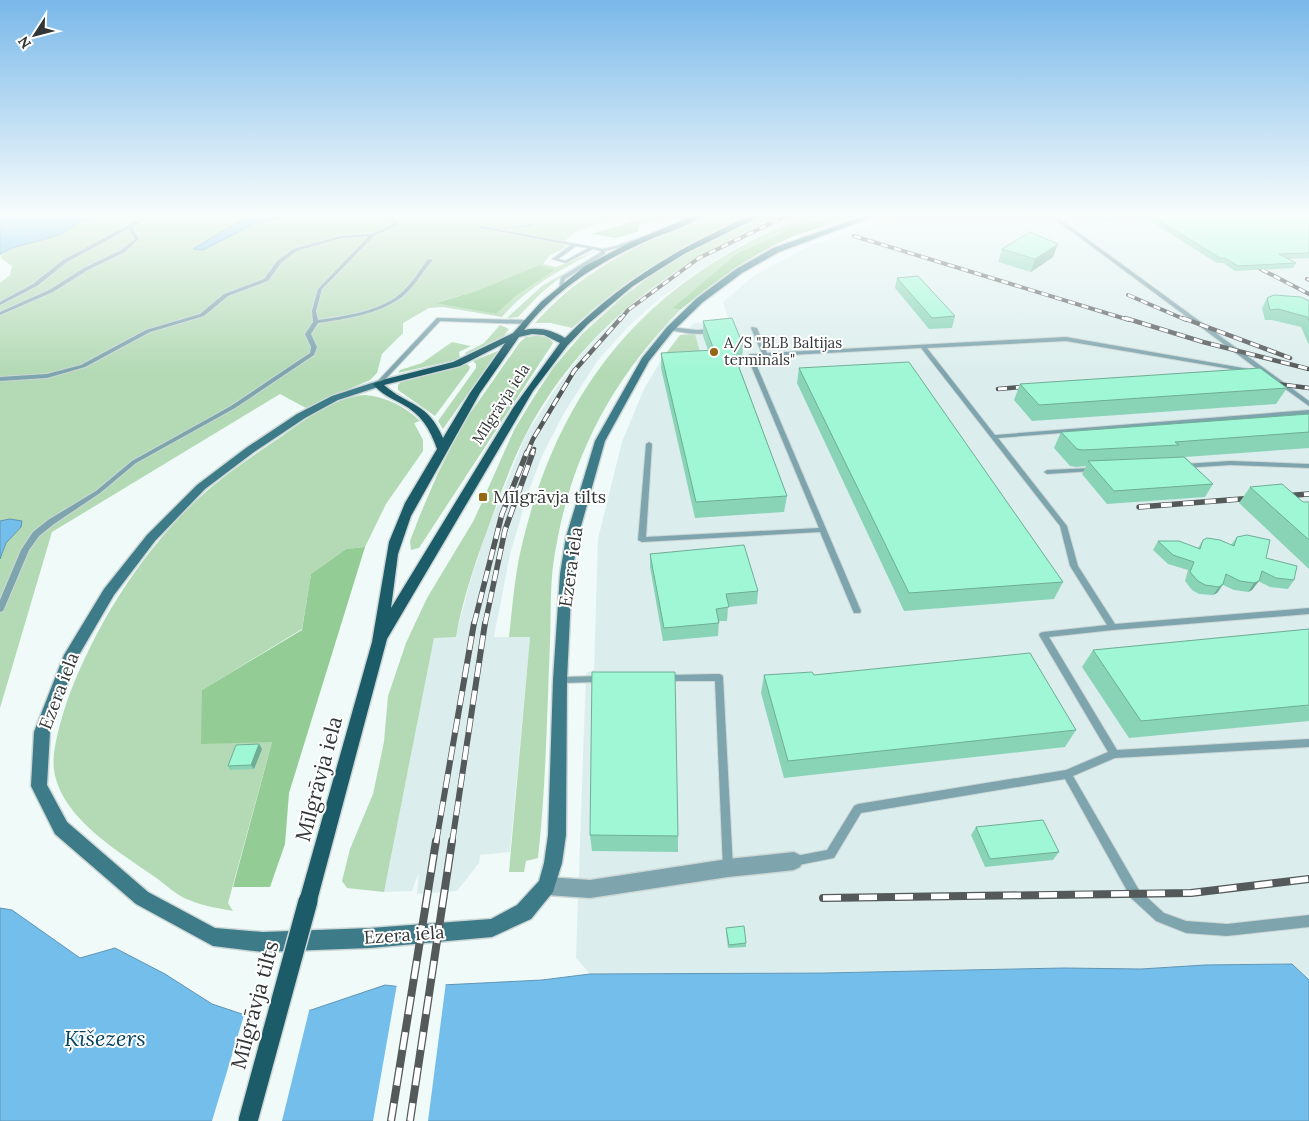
<svg xmlns="http://www.w3.org/2000/svg" width="1309" height="1121" font-family="Lora,serif">
	<style>
		.built { fill: #dbeeed }
		.green { fill: #b4dab5; fill-rule: evenodd }
		.forest { fill: #93cc94 }
		.water { fill: #74beeb; stroke: #6095b5 }
		.pier { fill: #effaf9 }
		.lines { fill: none; stroke-linecap: round; stroke-linejoin: round }
		.lane-casing { stroke: #cdd7d6; stroke-width: 2 }
		.street-casing { stroke: #cdd7d6; stroke-width: 3 }
		.secondary-casing { stroke: #cdd7d6; stroke-width: 3 }
		.primary-casing { stroke: #cdd7d6; stroke-width: 3 }
		.lane { fill: #7ea4ad; fill-rule: evenodd }
		.street { fill: #7ea4ad; fill-rule: evenodd }
		.secondary { fill: #3e7b89; fill-rule: evenodd }
		.primary { fill: #1c5c69; fill-rule: evenodd }
		.rail-far4-casing { stroke: #545959; stroke-width: 4 }
		.rail-far3-casing { stroke: #545959; stroke-width: 4.5 }
		.rail-far2-casing { stroke: #545959; stroke-width: 5.5 }
		.rail-far1-casing { stroke: #545959; stroke-width: 6 }
		.rail-casing { stroke: #545959; stroke-width: 8 }
		.rail-far4 { stroke: #fff; stroke-width: 2.5; stroke-dasharray: 7; stroke-linecap: butt }
		.rail-far3 { stroke: #fff; stroke-width: 3; stroke-dasharray: 9; stroke-linecap: butt }
		.rail-far2 { stroke: #fff; stroke-width: 4; stroke-dasharray: 11; stroke-linecap: butt }
		.rail-far1 { stroke: #fff; stroke-width: 4.5; stroke-dasharray: 14; stroke-linecap: butt }
		.rail { stroke: #fff; stroke-width: 5.5; stroke-dasharray: 18; stroke-linecap: butt }
		.primary-bridge-casing { stroke: #cdd7d6; stroke-width: 22; stroke-linecap: butt }
		.primary-bridge { stroke: #1c5c69; stroke-width: 19 }
		.wall { fill: #89d4b7 }
		.shaded-wall { fill: #6fad95 }
		.building { fill: #9ff7d5; stroke: #6fad95 }
		.poi-dot { fill: #956815; stroke: #fff; stroke-width: 2 }
		.labels { text-anchor: middle; stroke-width: 4; stroke-linejoin: round; paint-order: stroke }
		.far-poi-label { font-size: 15px; fill: #323636; stroke: #fff; text-anchor: start }
		.far-street-label { font-size: 15px; fill: #323636; stroke: #fff }
		.poi-label { font-size: 18px; fill: #323636; stroke: #fff; text-anchor: start }
		.street-label { font-size: 18px; fill: #323636; stroke: #fff }
		.near-street-label { font-size: 21px; fill: #323636; stroke: #fff }
		.near-water-label { font-size: 22px; font-style: italic; fill: #074563; stroke: #fff }
	</style>
	<rect width="100%" height="100%" fill="#effaf9"/>
	<path class="built" d="M786 214H811L759 235 726 253 660 298 630 325 598 360 564 413 542 456 529 490 510 554 494 637H530L510 852 480 855 479 863 457 891 417 894 419 872 412 891 384 892 434 637 456 636 469 585 487 530 526 435 554 391 583 352 632 302 662 278 699 255 736 235Z
		M906 214H1309V980L1205 965 1141 969 590 974 576 958 586 673 594 670 598 539 622 442 644 389 664 355 694 323 729 321 723 302 755 275 809 246Z"/>
	<path class="green" d="M128 214H624L576 232 562 243 566 247 549 256 543 264 556 267 596 251C561 270 528 286 502 317L443 307 429 308 403 323V333L382 354 377 373 370 380 306 408 280 394 52 532 0 708V283L10 275 12 266 2 259 0 254 12 248 60 235 85 219ZM539 265 553 270 516 296 496 314 438 302 476 291Z
		M712 214H754C685 243 627 277 572 328L551 323H535C582 269 647 240 712 214Z
		M771 214H786C677 258 580 329 525 436 512 462 502 490 492 517 478 555 463 596 456 637L434 638 384 892 347 888 342 881 350 849 373 794 384 742 388 696 406 643 427 598 474 520 514 430 534 397 553 368 582 334 625 295 666 265 708 241Z
		M812 214H846L817 222 806 221 736 254 674 308 680 310C608 384 567 464 553 566 550 591 551 617 550 642 547 714 546 786 538 858L526 861 524 872H509L530 637H509C512 611 514 584 519 558 556 387 648 276 812 214Z
		M599 253 561 277 541 293 518 317 507 318 542 286Z
		M500 325 509 329 504 336 467 356 465 353 484 343Z
		M695 334 701 356H664L680 335Z
		M535 336C543 336 549 336 553 343L419 548 411 550 410 541 420 515 438 473 464 422 520 342 526 337Z
		M452 342 471 346 459 352 460 359 398 373 400 370 422 363Z
		M498 351 443 429 438 421 476 368V364L473 361Z
		M467 364 470 367 469 370 435 416 398 390V385L402 381Z
		M365 395C386 397 405 406 420 421L414 423 423 440V451L386 504 365 547 346 549 311 574 302 629 202 690 272 742 228 903 233 911C218 908 202 906 189 900 177 896 165 884 155 877 118 851 61 818 54 770 51 751 63 712 70 693 98 621 143 550 200 497 225 474 254 455 282 436 306 419 335 397 365 395Z"/>
	<path class="forest" d="M655 214 675 215 667 219 639 225 637 232 616 238 592 234Z
		M846 214 858 216C836 223 814 228 792 237 751 254 715 282 680 310L673 308 736 254 806 221 817 222Z
		M539 265 554 270 516 296 496 314 436 303 476 291Z
		M365 547 289 793 285 844 270 887H233L272 742 201 744 202 690 302 630 311 574 346 549Z"/>
	<path class="water" d="M0 214H128L85 219 60 235 12 248 0 254Z
		M251 214H295L254 224 203 250 193 249Z
		M10 519 22 521 21 527 6 543 0 559V521Z
		M0 908 12 910 80 958 115 948 165 974 212 1004 248 1016 311 1010 385 985 402 987 542 980 590 974 823 973 1064 968 1141 969 1205 965 1292 964 1309 980V1121H0Z"/>
	<path class="pier" d="M446 982 428 1121H373L397 984Z
		M310 1007 282 1121H212L245 1012Z"/>
	<g class="lines">
		<defs>
			<path id="lane" d="M149 214H154L134 226 133 230 139 239 125 252 88 270 53 292 0 315V312L49 290 84 268 121 250 135 239 129 230 130 228 67 262 37 286 0 305V302L33 284 63 260Z
				M380 214C388 214 395 217 398 225L374 236 322 289 316 311 318 320C345 316 377 312 399 295 411 285 419 271 428 259H432V261C422 273 414 287 402 297 379 314 345 319 318 323L311 334 317 347 314 355 235 408 136 463 100 493 54 524 39 536 29 550 4 609 3 611 0 612V600L21 550 33 532 48 520 96 491 132 461 231 406 310 353 311 347 305 334 313 322 312 311 318 289 369 236 341 238 297 251 281 263 268 281 228 296 204 316 150 332 85 367 47 378 0 381V377L47 374 81 365 146 330 200 314 224 294 264 279 277 261 293 249 341 236 372 234 394 224 392 221Z
				M1048 214H1053L1309 401V406L1266 375 1066 341 927 348 995 435 1309 410V414L998 438 1067 526 1078 566 1115 624 1309 608V614L1113 630 1049 637 1117 750 1309 739V747L1115 758 1073 776 1139 890 1164 913 1186 921 1227 924 1309 915V927L1227 936 1186 933 1156 921 1131 898 1065 779 861 813 834 858 794 866 790 865 789 861 790 857 827 850 854 806 858 804 1066 770 1108 752 1039 635 1040 633 1043 632 1107 625 1070 566 1060 526 921 348 753 357 861 611 860 613H854L853 611 820 532 642 542 638 540 646 444 649 442 652 444 646 537 819 528 747 356 750 354H762L751 328 752 327 757 328 767 353 1066 337 1260 371Z
				M532 224 534 225 533 226 504 229 502 228Z
				M481 226 603 249 616 246 658 231 661 232 626 246 605 251V254L565 279 563 288 561 289 559 288 561 277 601 252V251L593 249 566 263 552 259 571 245 480 228 479 227ZM576 246 588 248 565 261 558 259Z
				M437 318 526 320 529 322 526 324 440 321 380 385H376V383Z
				M670 327 697 330 713 329 716 331C702 337 682 332 668 330V328Z
				M1230 461 1309 464V468L1230 465 1184 468 1181 466 1184 464Z
				M1092 468 1095 470 1094 471 1047 474 1044 472 1047 470Z
				M719 674 722 675 723 677 733 868 732 872 728 873 724 872 723 868 715 681H667L664 680 663 678 664 676 667 675Z
				M600 676 603 677 604 679 603 681 600 682 560 683 557 682 556 680 557 678 560 677Z"/>
			<path id="street" d="M794 852 800 855 803 861 800 867 794 870 728 877 590 898 547 895 541 892 538 886 541 880 547 877 590 880 728 859Z"/>
			<path id="secondary" d="M870 214H880L779 252 742 273 703 302 673 331 649 361 605 441 578 537 572 574 567 680 566 835 562 863 553 892 531 919 492 937 370 948 263 952 213 946 136 904 55 834 31 786 34 732 64 655 104 589 147 535 197 485 246 448 297 414 332 396 378 381 383 384 381 386 338 400 305 418 254 452 205 489 155 541 114 595 76 660 50 732 47 785 67 822 148 892 215 928 263 932 370 928 491 919 517 905 539 881 544 863 548 835 553 680 560 574 566 537 595 441 642 358 667 327 697 298 736 269 773 248Z"/>
			<path id="primary" d="M696 214H705C690 226 667 232 649 240 601 261 557 288 524 330 539 327 552 330 565 338 609 293 661 258 718 231 733 224 749 214 765 214L684 254 633 286 588 324 567 346 533 391 387 639 317 901 314 907 308 910 302 907 299 901 372 642 389 542 405 503 437 449C430 429 421 414 402 404 391 398 381 394 373 384L386 379 453 362 513 333 541 302 585 266 627 244ZM532 334 544 335 560 343 513 408 391 608 398 554 411 516 480 393 519 337ZM505 343 470 393 443 438C427 401 409 407 384 385L460 366Z"/>
		</defs>
		<use href="#lane" class="lane-casing"/>
		<use href="#street" class="street-casing"/>
		<use href="#secondary" class="secondary-casing"/>
		<use href="#primary" class="primary-casing"/>
		<use href="#lane" class="lane"/>
		<use href="#street" class="street"/>
		<use href="#secondary" class="secondary"/>
		<use href="#primary" class="primary"/>
		<defs>
			<path id="rail-far4" d="M854 236 1129 320
				M1249 263 1309 294
				M1307 279 1309 280
				M1128 295 1186 320
				M620 320 628 310 699 258 790 214"/>
			<path id="rail-far3" d="M1125 318 1203 342 1309 369
				M1183 318 1290 358
				M1269 383 1309 388
				M998 389 1032 386
				M527 453 533 439 574 371 621 318
				M532 453 534 449"/>
			<path id="rail-far2" d="M1282 496 1309 494
				M1139 507 1254 498
				M474 624 502 514 527 452
				M485 624 505 530 533 452"/>
			<path id="rail-far1" d="M436 843 474 623
				M452 843 485 623"/>
			<path id="rail" d="M823 898 1191 893 1309 879
				M391 1121 436 841
				M410 1121 452 841"/>
		</defs>
		<use href="#rail-far4" class="rail-far4-casing"/>
		<use href="#rail-far3" class="rail-far3-casing"/>
		<use href="#rail-far2" class="rail-far2-casing"/>
		<use href="#rail-far1" class="rail-far1-casing"/>
		<use href="#rail" class="rail-casing"/>
		<use href="#rail-far4" class="rail-far4"/>
		<use href="#rail-far3" class="rail-far3"/>
		<use href="#rail-far2" class="rail-far2"/>
		<use href="#rail-far1" class="rail-far1"/>
		<use href="#rail" class="rail"/>
		<defs>
			<path id="primary-bridge" d="M248 1121 308 901"/>
		</defs>
		<use href="#primary-bridge" class="primary-bridge-casing"/>
		<use href="#primary-bridge" class="primary-bridge"/>
	</g>
	<path class="wall" d="M1081 214H1120L1109 222 1093 221 1082 217Z
		M1129 214H1309V258L1287 259 1296 263 1293 268 1235 271 1223 263H1217L1153 223 1135 220Z
		M1002 249 1053 257 1031 272 998 262Z
		M897 278 955 316 952 328 929 329 895 288Z
		M1267 298 1309 301V344L1308 343 1301 327 1272 320H1265L1262 308Z
		M703 321 743 345 742 360 737 361 787 496 784 512 695 518 661 368V353L708 350 703 336Z
		M799 368 1063 582 1054 599 904 611 797 383Z
		M1020 384 1287 388 1276 404 1032 421 1014 400Z
		M1309 414V448L1185 457 1213 484 1205 497 1107 504 1082 474 1086 466 1076 467 1070 466 1054 448 1061 432Z
		M1250 487 1303 502H1309V569L1239 503Z
		M1237 537 1294 580 1288 589 1270 587 1258 581 1252 590 1248 592 1234 590 1223 585 1217 593 1213 595 1199 594 1192 590 1185 581 1188 570 1168 564 1153 550 1158 541 1198 548 1203 540 1231 545Z
		M650 554 758 591 757 604 728 607 727 621H719L718 636 663 641 650 567Z
		M1309 629V721L1129 738 1082 667 1093 650Z
		M764 675 1076 730 1065 747 784 778 761 693Z
		M259 744 262 749 254 769 230 770 228 766Z
		M976 827 1059 852 1053 860 985 867 971 835Z
		M590 835 678 836V852L592 851Z
		M726 928 746 943V947L728 948 726 932Z"/>
	<path class="shaded-wall" d="M1115 214H1120L1109 222 1111 217Z
		M1058 244 1053 257 1031 272 1035 259Z
		M1259 581 1252 590 1248 592 1254 583Z
		M1223 584 1217 593 1213 595 1219 587Z
		M259 744 262 749 254 769 251 765Z"/>
	<path class="building" d="M1089 214H1115L1111 217 1095 216Z
		M1136 214H1309V253L1279 254 1296 263 1238 266 1225 258H1220L1155 218 1137 215Z
		M1030 232 1058 244 1035 259 1002 249Z
		M918 276 955 316 932 318 897 278Z
		M1274 295 1301 297 1309 301V321L1307 317 1278 309 1270 310 1267 298Z
		M732 318 743 345 731 346 787 496 696 502 661 353 714 350 703 321Z
		M909 362 1063 582 909 593 799 368Z
		M1260 368 1287 388 1039 405 1020 384Z
		M1309 414V432L1175 442 1179 445 1083 450 1077 449 1061 432Z
		M1184 457 1213 484 1114 491 1088 461Z
		M1282 484 1303 502H1309V540L1250 487Z
		M1247 535 1270 540 1266 558 1297 566 1294 580 1276 578 1262 571 1259 581 1254 583 1240 581 1226 574 1223 584 1219 587 1205 585 1198 581 1190 572 1194 562 1173 555 1158 541H1179L1200 549 1203 540 1207 538 1220 540 1234 546 1237 537Z
		M744 545 758 591 726 594 729 607 716 609 719 623 664 628 650 554Z
		M1309 629V705L1141 721 1093 650Z
		M1030 653 1076 730 788 761 764 675 812 672 814 675Z
		M592 672H675L678 836 590 835Z
		M259 744 251 765 228 766 236 745Z
		M1043 820 1059 852 990 859 976 827Z
		M744 926 746 943 729 945 726 928Z"/>
	<linearGradient id="sky" x2="0" y2="1"><stop stop-color="#79b8e9"/><stop offset="0.58" stop-color="#f8fdfc"/><stop offset="1" stop-color="#f8fdfc" stop-opacity="0"/></linearGradient>
	<rect width="1309" height="371" fill="url(#sky)"/>
	<g class="poi-dot">
		<circle cx="714" cy="352" r="5"/>
		<rect x="478" y="492" width="10" height="10" rx="2.5"/>
	</g>
	<g class="labels">
		<g class="far-poi-label">
			<text x="724" y="348">A/S "BLB Baltijas<tspan x="724" dy="17">termināls"</tspan></text>
		</g>
		<g class="far-street-label">
			<text transform="translate(501 404) rotate(-57)" y="5">Mīlgrāvja iela</text>
		</g>
		<g class="poi-label">
			<text x="493" y="503">Mīlgrāvja tilts</text>
		</g>
		<g class="street-label">
			<text transform="translate(571 567) rotate(-82)" y="6">Ezera iela</text>
			<text transform="translate(59 691) rotate(-69)" y="6">Ezera iela</text>
			<text transform="translate(404 935) rotate(-4)" y="6">Ezera iela</text>
		</g>
		<g class="near-street-label">
			<text transform="translate(319 779) rotate(-75)" y="7">Mīlgrāvja iela</text>
			<text transform="translate(255 1005) rotate(-75)" y="7">Mīlgrāvja tilts</text>
		</g>
		<g class="near-water-label">
			<text x="105" y="1046">Ķīšezers</text>
		</g>
	</g>
	<g transform="translate(35 35) rotate(234)" stroke="#ffffff" stroke-width="4" paint-order="stroke">
	<path d="M0-4L9 19L0 12L-9 19Z" fill="#323636"/>
	<text y="-8" font-size="14" font-weight="bold" text-anchor="middle" fill="#323636">N</text>
	</g>
</svg>
